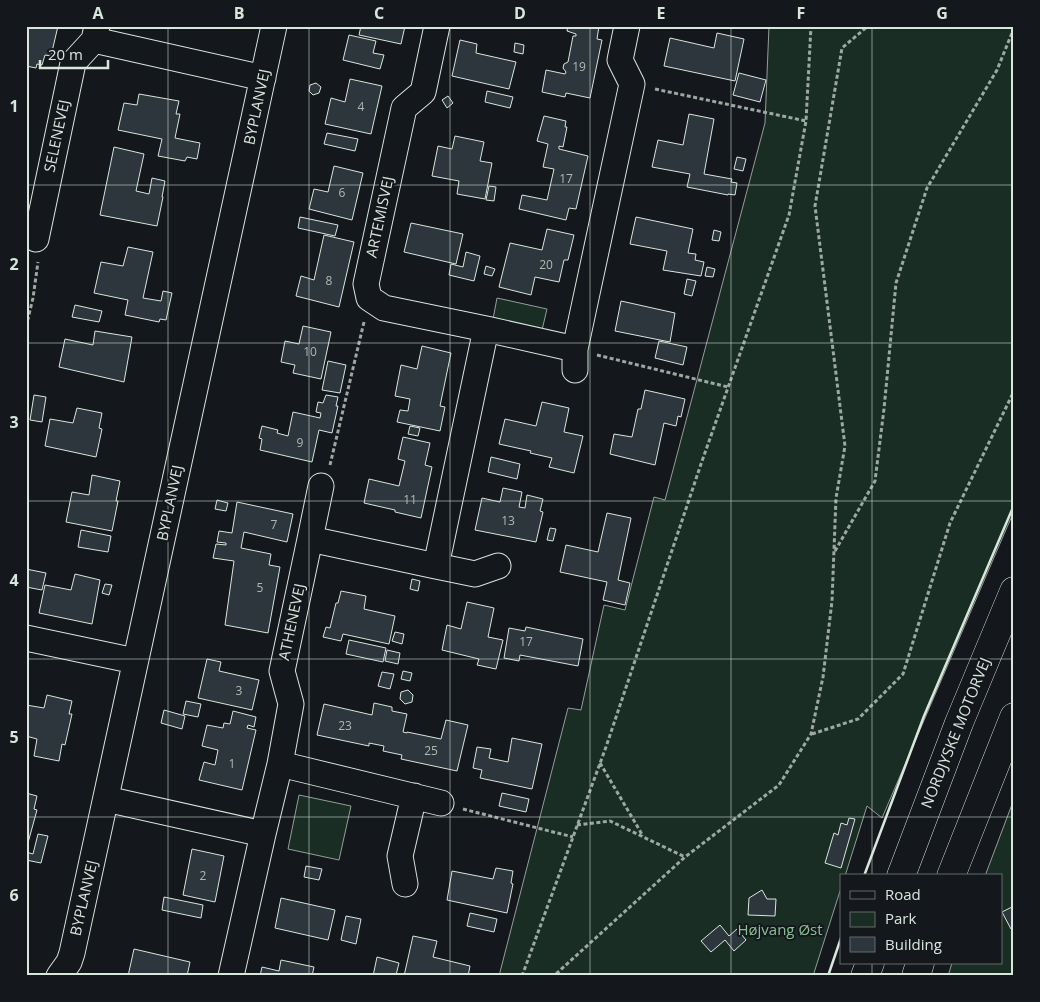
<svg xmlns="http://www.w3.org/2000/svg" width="1040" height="1002" font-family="'Open Sans',sans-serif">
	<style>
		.green { fill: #1a2d24; stroke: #939e99 }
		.building { fill: #2c363c; stroke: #d8e6dc }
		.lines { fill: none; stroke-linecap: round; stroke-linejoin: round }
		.minor-casing { stroke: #d8e6dc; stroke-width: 27 }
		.highway-casing { stroke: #d8e6dc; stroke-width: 29 }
		.path { stroke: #9da8a2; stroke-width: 3; stroke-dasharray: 4 2.5; stroke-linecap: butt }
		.minor { stroke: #14181c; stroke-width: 25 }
		.highway { stroke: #14181c; stroke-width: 28 }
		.wall { stroke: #d8e6dc; stroke-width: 2.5 }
		.grid { fill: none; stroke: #d8e6dc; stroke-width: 1; stroke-opacity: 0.55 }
		.labels { text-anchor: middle; stroke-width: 4; stroke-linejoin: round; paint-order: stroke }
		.number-label { font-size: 12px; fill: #adbab4 }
		.street-label { font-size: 15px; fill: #d8e6dc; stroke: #14181c }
		.park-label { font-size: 15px; fill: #8ac095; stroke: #14181c }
		.neatline { fill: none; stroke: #d8e6dc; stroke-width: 2 }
		.grid-label { font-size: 16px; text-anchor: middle; font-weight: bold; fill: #d8e6dc }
	</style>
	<rect width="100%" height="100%" fill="#14181c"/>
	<path class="green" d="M769 26H1014V511L882 818 867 806 845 876H841V888L813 976H499L568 708 581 710 604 605 625 610 654 497 665 500 765 123Z
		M497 298 547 309 542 330 493 319Z
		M299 795 351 806 339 860 288 849Z
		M1014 799V976H948L952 963H1001V876H985Z"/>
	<path class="building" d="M26 26H58L51 56 45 55 42 65 37 64 36 68 26 66Z
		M361 26H405L401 44 359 35Z
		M568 26H599L597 39 602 40 590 98 566 93 565 97 542 92 546 70 565 74 566 72 563 68 564 64 568 62 573 36H576V34L567 31Z
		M717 33 744 39 735 81 664 66 670 38 714 48Z
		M349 35 376 41 373 53 384 55 380 69 343 60Z
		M460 40 477 44 476 53 516 62 509 89 452 76Z
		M515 43 524 45 523 54 514 52Z
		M739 73 766 80 760 102 733 95Z
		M350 79 382 86 371 134 325 124 331 98 345 102Z
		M316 83 321 87 319 93 313 95 309 91 310 85Z
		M487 91 513 97 510 108 485 102Z
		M139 94 179 101 176 114H180L175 138 200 143 197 159 187 157 185 161 158 156 162 139 118 130 124 103 137 105Z
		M448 96 453 103 447 108 442 100Z
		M689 114 714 119 704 174 732 179 731 182 737 183 735 195 728 194V195L687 187 690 174 652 167 658 140 683 145Z
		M544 116 566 121 565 127H567L563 147 559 146V149L588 156 576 209 569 208 566 220 519 209 522 195 547 200 554 169 543 167 548 144 537 141Z
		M327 133 358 139 355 151 324 144Z
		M455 136 484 142 480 161 492 163 485 199 457 194 459 181 432 176 438 146 452 149Z
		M114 147 144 154 136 191 149 194 152 178 165 181 162 197H163L157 226 100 215Z
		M737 157 746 159 743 171 734 169Z
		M334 166 363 173 352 220 309 209 314 189 328 192Z
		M489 186 496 187 494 201 486 200Z
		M300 217 338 225 335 236 298 228Z
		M636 217 693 229 688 253 696 254 695 260 704 262 701 276 663 270 667 251 630 244Z
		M411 223 463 234 456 264 404 252Z
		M547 229 574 235 568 260H564L559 282 535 277 531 295 499 287 510 243 542 250Z
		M714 230 721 232 719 241 712 240Z
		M324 235 354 242 339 307 296 296 301 276 314 280Z
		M128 247 153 252 143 298 161 301 163 291 172 293 166 320 160 319 159 322 125 315 128 300 94 293 101 262 123 266Z
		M466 252 480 256 474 281 449 275 451 264 463 267Z
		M486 266 495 269 492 276 484 274Z
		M707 267 715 269 713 277 705 276Z
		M687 279 696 281 692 296 684 294Z
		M621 301 675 313 670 342 615 331Z
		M75 305 102 311 99 322 72 317Z
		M303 326 331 332 321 379 293 373 295 365 281 362 285 341 299 344Z
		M95 331 132 337 124 382 59 367 65 339 93 345Z
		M659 341 687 347 683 365 655 358Z
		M422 346 451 353 440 406 445 407 440 431 397 422 400 410 408 411 410 399 395 396 401 365 417 369Z
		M328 361 346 365 340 393 322 390Z
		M645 390 685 399 681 417 678 416 676 426 664 423 655 465 610 454 614 434 632 437 638 409H641Z
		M34 395 46 397 42 422 30 420Z
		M326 395 338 397 336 406H338L332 433 319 430 312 462 260 450 262 439 259 438 262 426 278 430 277 433 288 436 293 412 320 418 321 413 316 412 318 402 323 403Z
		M542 402 569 408 564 432 583 436 574 473 549 467 552 458 530 453 531 451 499 444 505 419 536 426Z
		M77 408 102 413 99 428 102 429 96 457 45 446 50 419 73 423Z
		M410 426 420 428 418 436 408 434Z
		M403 437 430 443 425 465 432 467 421 518 395 512V510L364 503 369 479 399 486 405 461 398 459Z
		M491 457 520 464 517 479 488 472Z
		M92 475 120 481 116 501H118L112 531 66 522 72 492 89 495Z
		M503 488 522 492 519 507 525 508 527 495 543 499 540 511 543 512 536 542 475 530 482 498 500 502Z
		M217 500 228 503 226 511 215 509Z
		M237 502 293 514 287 542 244 532 241 548 271 554 269 565 280 567 268 633 225 625 234 561 213 558 216 544 226 545V543L217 542 219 531 232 533Z
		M607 513 631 518 618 580 630 583 625 605 603 600 607 582 560 572 566 545 598 552Z
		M550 528 556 529 553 541 547 540Z
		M81 530 111 536 108 552 78 547Z
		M26 569 46 573 42 590 26 587Z
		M75 574 100 580 92 624 39 613 45 585 71 590Z
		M412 579 420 581 418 591 410 589Z
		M105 584 112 585 109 595 102 593Z
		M341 591 366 596 364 609 395 616 389 644 343 634 341 641 323 637 326 627 330 628 336 603H338Z
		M467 602 494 608 488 637 503 640 496 669 477 665 479 659 442 650 447 625 461 629Z
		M526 627 583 639 578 666 520 655 519 661 504 658 509 628 525 631Z
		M395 632 404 634 402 644 392 641Z
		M349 640 386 648 383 662 346 654Z
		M387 650 400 653 398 664 385 661Z
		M207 659 221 662 219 671 259 680 252 710 198 698Z
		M403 671 412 673 410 681 401 679Z
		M382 672 394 674 390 689 378 686Z
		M408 690 413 695 412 702 405 704 400 699 401 692Z
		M47 695 72 701 69 714H72L65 745 62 744 59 761 34 756 37 739 26 736V705L44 708Z
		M186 701 201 704 198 717 183 714Z
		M374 703 392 707V711L407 714 403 732 407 733V732L441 739 446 720 468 725 457 771 401 759 402 755 383 751 384 746 369 743V746L317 735 324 704 372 715Z
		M164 710 185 716 182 729 161 723Z
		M233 711 256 717 254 727 248 725 247 728 256 730 242 790 199 780 204 762 215 765 218 750 202 746 207 725 223 728 224 723 230 724Z
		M512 738 542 744 532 789 480 778 482 770 473 768 477 747 491 749 489 758 508 762Z
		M26 793 37 796 34 809 37 810 26 850Z
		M502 793 529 799 526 812 499 806Z
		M849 818 855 819 841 868 825 863 834 833 838 835 841 823 847 825Z
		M38 834 48 836 41 863 26 860V852L33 854Z
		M192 849 224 856 215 902 183 895Z
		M306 866 322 869 319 880 304 877Z
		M496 868 513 871 511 883 513 884 507 913 447 900 452 871 493 879Z
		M762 890 767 899H776L775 916 748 915 749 898Z
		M164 897 203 905 201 918 162 910Z
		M281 898 335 910 328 940 275 928Z
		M1014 906V928L1011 929 1002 912Z
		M470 913 497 919 494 932 467 926Z
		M346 916 361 919 356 944 341 940Z
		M720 925 729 936 737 929 746 940 734 951 725 940 711 952 701 941Z
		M413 936 437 941 433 957 470 966 468 976H404Z
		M134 949 190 962 187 976H128Z
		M377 957 399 963 396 975 399 976H373Z
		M281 960 314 967 312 976H260L262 967 279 971Z"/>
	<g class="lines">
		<defs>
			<path id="minor" d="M94 40 263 78
				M36 239 73 63 94 40 97 26
				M486 329 575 349 632 84 620 60 627 26
				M575 349V370
				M310 539 321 486
				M436 566 475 574 498 566
				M26 638 135 661
				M280 764 441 803
				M106 799 263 834 280 764 291 704 282 671 310 539 436 566 486 329 384 308 369 298 366 284 404 108 423 92 437 26
				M405 884 400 856 414 796
				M59 976 69 962 72 953 274 26
				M231 976 263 834"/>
			<path id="highway" d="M901 876 959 723 1014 591
				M951 876 1014 717
				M865 976 870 963
				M916 976 920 963"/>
		</defs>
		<use href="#minor" class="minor-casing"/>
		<use href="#highway" class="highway-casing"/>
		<path class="path" d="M655 89 806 121
			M26 327 33 298 38 262
			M597 355 728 387
			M330 465 364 322
			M835 551 875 481 884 409 896 283 927 188 997 70 1014 28
			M812 734 858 719 903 674 950 523 1014 391
			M600 763 643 836
			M463 809 573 837
			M577 825 610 821 685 857
			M522 976 606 747 701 464 789 215 806 121 811 26
			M550 976 557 973 685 857 779 785 811 734 823 677 832 601 836 498 845 446 815 206 842 48 868 26"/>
		<use href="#minor" class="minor"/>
		<use href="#highway" class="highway"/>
		<path class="wall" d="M864 876 924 716 1014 505
			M828 976 841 938"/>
	</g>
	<path class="grid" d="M168 26V976M309 26V976M450 26V976M590 26V976M731 26V976M872 26V876M26 185H1014M26 343H1014M26 501H1014M26 659H1014M26 817H1014M872 963V976"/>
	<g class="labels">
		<g class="number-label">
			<text x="579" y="71">19</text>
			<text x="361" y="111">4</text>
			<text x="566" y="183">17</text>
			<text x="342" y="197">6</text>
			<text x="546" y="269">20</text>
			<text x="329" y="285">8</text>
			<text x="310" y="356">10</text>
			<text x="300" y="447">9</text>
			<text x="410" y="504">11</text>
			<text x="508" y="525">13</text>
			<text x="274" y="529">7</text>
			<text x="260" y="592">5</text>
			<text x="526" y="646">17</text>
			<text x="239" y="695">3</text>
			<text x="345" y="730">23</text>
			<text x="431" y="755">25</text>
			<text x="232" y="768">1</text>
			<text x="203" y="880">2</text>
		</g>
		<g class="street-label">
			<text transform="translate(257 107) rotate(-78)" y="5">BYPLANVEJ</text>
			<text transform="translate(57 136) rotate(-78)" y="5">SELENEVEJ</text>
			<text transform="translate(380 217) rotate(-78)" y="5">ARTEMISVEJ</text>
			<text transform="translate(170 503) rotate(-78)" y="5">BYPLANVEJ</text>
			<text transform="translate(292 622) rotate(-78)" y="5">ATHENEVEJ</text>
			<text transform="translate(956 733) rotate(-68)" y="5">NORDJYSKE MOTORVEJ</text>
			<text transform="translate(84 898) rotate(-77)" y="5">BYPLANVEJ</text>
		</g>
		<g class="park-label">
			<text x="780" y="935">Højvang Øst</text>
		</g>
	</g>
	<rect width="1040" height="1002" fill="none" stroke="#14181c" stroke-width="55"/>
	<rect x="840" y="874" width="162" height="90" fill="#14181c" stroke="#626a69"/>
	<rect x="850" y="891" width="25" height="8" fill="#14181c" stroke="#626a69"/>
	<text x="885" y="900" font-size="15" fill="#d8e6dc">Road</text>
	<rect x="850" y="912" width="25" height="15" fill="#1a2d24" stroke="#626a69"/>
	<text x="885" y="924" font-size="15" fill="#d8e6dc">Park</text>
	<rect x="850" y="937" width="25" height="15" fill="#2c363c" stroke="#626a69"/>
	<text x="885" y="950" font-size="15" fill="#d8e6dc">Building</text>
	<path d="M40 60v8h68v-8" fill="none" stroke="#d8e6dc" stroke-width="2.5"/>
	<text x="48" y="60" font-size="15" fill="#d8e6dc" stroke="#14181c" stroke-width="4" paint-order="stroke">20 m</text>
	<rect x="28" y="28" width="984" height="946" class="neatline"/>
	<g class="grid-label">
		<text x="98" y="19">A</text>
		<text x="239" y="19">B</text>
		<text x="379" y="19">C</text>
		<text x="520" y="19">D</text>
		<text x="661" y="19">E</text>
		<text x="801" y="19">F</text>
		<text x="942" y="19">G</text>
		<text x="14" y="112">1</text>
		<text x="14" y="270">2</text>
		<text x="14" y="428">3</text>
		<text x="14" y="586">4</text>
		<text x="14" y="743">5</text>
		<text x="14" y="901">6</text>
	</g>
</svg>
